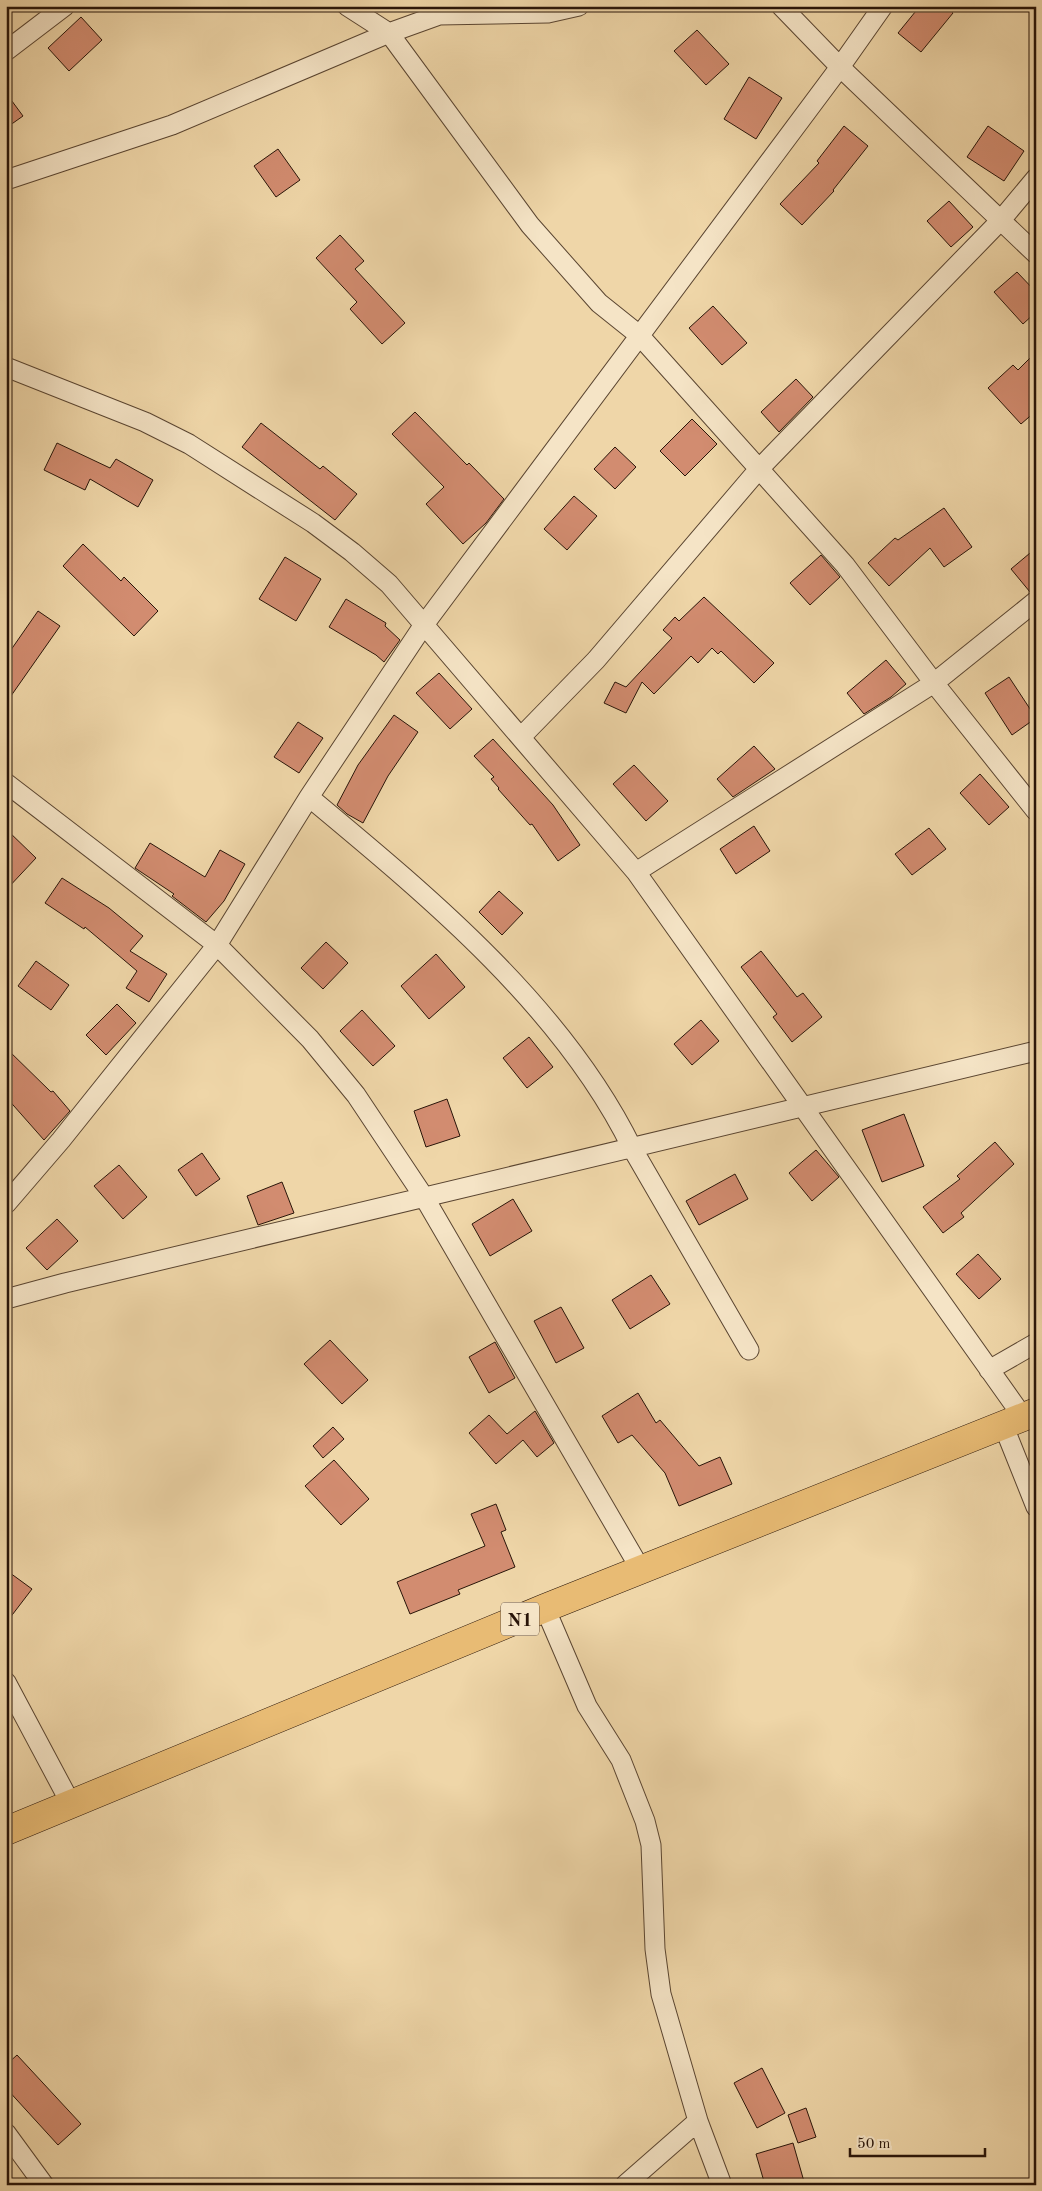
<svg xmlns="http://www.w3.org/2000/svg" width="1042" height="2191" font-family="'Old Standard TT',serif">
	<style>
		.building { fill: #d28c70; stroke: #291509 }
		.lines { fill: none; stroke-linecap: round; stroke-linejoin: round }
		.street-casing { stroke: #5a4531; stroke-width: 21 }
		.primary-casing { stroke: #291509; stroke-width: 29 }
		.street { stroke: #f5e4c6; stroke-width: 19 }
		.primary { stroke: #e8bb74; stroke-width: 28 }
		.labels { text-anchor: middle; stroke-width: 4; stroke-linejoin: round; paint-order: stroke }
		.shield { fill: #f5e4c6; stroke: #665342; stroke-width: 1 }
		.shield-label { font-size: 19px; font-weight: bold; fill: #291509 }
	</style>
	<rect width="100%" height="100%" fill="#efd6a8"/>
	<filter id="stains"><feTurbulence type="fractalNoise" baseFrequency=".004" numOctaves="4"/><feColorMatrix values="0 0 0 0 .2 0 0 0 0 .09 0 0 0 0 .02 0 0 0 .5 -.17"/></filter>
	<radialGradient id="worn" r=".72"><stop offset=".6" stop-color="#630" stop-opacity="0"/><stop offset="1" stop-color="#630" stop-opacity=".3"/></radialGradient>
	<path class="building" d="M920 6H946L953 13 921 52 898 33Z
		M81 17 102 40 69 71 48 48Z
		M697 30 729 64 706 85 674 51Z
		M749 77 782 98 756 139 724 119Z
		M6 93 23 116 6 128Z
		M844 126 868 146 833 190 834 191 802 225 780 204 819 163 817 161Z
		M988 126 1024 151 1004 181 967 157Z
		M278 149 300 180 276 197 254 166Z
		M949 201 973 227 951 247 927 221Z
		M340 235 364 261 355 269 405 323 382 344 350 309 357 302 316 258Z
		M1017 272 1036 292V312L1023 324 994 292Z
		M713 306 747 343 722 365 689 328Z
		M1036 352V411L1021 424 988 388 1013 365 1018 370Z
		M796 379 813 397 779 432 761 412Z
		M415 412 467 465 469 463 504 499 486 523 463 544 426 504 444 487 392 434Z
		M692 419 717 444 685 476 660 451Z
		M261 423 320 469 323 466 357 494 335 520 242 447Z
		M57 443 110 468 116 459 153 480 138 507 90 479 85 490 44 470Z
		M615 447 636 467 615 489 594 469Z
		M574 496 597 516 567 550 544 529Z
		M944 508 972 547 944 567 930 548 889 586 868 563 895 538 898 540Z
		M83 544 121 581 124 577 158 611 134 636 63 566Z
		M1036 548V590L1030 592 1011 569Z
		M821 555 840 577 810 605 790 583Z
		M285 557 321 579 296 621 259 599Z
		M704 597 774 663 754 683 721 651 718 654 712 648 698 663 691 656 654 694 642 682 626 713 604 703 615 682 626 687 672 638 663 630 675 617 679 621Z
		M346 599 386 623 385 626 400 640 384 662 376 655 329 627Z
		M38 611 60 626 6 703V657Z
		M886 660 906 684 891 697 864 714 847 693Z
		M439 673 472 709 450 729 416 693Z
		M1009 677 1036 718 1012 735 985 693Z
		M394 715 418 732 388 776 363 823 347 814 337 805 358 765Z
		M298 722 323 738 299 773 274 757Z
		M493 739 553 805 580 845 558 861 532 824 530 825 498 789 499 788 491 779 494 777 474 756Z
		M754 746 775 769 733 797 717 779Z
		M634 765 668 801 646 821 613 784Z
		M980 774 1009 807 989 825 960 793Z
		M754 826 770 851 736 874 720 849Z
		M929 828 946 849 912 875 895 854Z
		M6 829 36 858 6 890Z
		M150 843 205 877 220 850 245 864 224 901 206 922 172 896 174 894 135 868Z
		M62 878 109 908 143 936 130 951 167 974 149 1002 126 988 137 971 85 927 84 929 45 903Z
		M499 891 523 913 502 935 479 912Z
		M326 942 348 963 323 989 301 968Z
		M761 951 797 997 803 993 822 1017 792 1042 773 1017 777 1014 741 967Z
		M436 954 465 987 429 1019 401 986Z
		M36 961 69 985 51 1010 18 986Z
		M117 1004 136 1023 106 1055 86 1035Z
		M362 1010 395 1046 373 1066 340 1031Z
		M701 1020 719 1041 692 1065 674 1044Z
		M529 1037 553 1067 527 1088 503 1058Z
		M6 1048 51 1092 53 1091 70 1111 44 1140 6 1097Z
		M447 1099 460 1136 426 1147 414 1111Z
		M904 1114 924 1166 882 1182 862 1130Z
		M995 1142 1014 1164 961 1213 964 1217 943 1233 923 1207 960 1179 957 1176Z
		M816 1150 839 1177 812 1201 789 1173Z
		M202 1153 220 1179 196 1196 178 1170Z
		M119 1165 147 1197 123 1219 94 1186Z
		M735 1174 748 1199 699 1225 686 1201Z
		M282 1182 294 1213 258 1225 247 1196Z
		M513 1199 532 1231 490 1256 472 1224Z
		M57 1219 78 1241 47 1270 26 1248Z
		M978 1254 1001 1279 979 1299 956 1274Z
		M651 1275 670 1304 630 1329 612 1300Z
		M561 1307 584 1348 556 1363 534 1321Z
		M330 1340 368 1380 342 1404 304 1364Z
		M495 1342 515 1378 489 1393 469 1357Z
		M638 1393 656 1423 660 1420 699 1466 720 1457 732 1484 679 1506 665 1473 632 1435 618 1443 602 1416Z
		M535 1411 554 1443 537 1457 523 1440 496 1464 469 1433 489 1415 507 1434Z
		M333 1427 344 1439 323 1458 313 1446Z
		M334 1460 369 1499 341 1525 305 1486Z
		M496 1504 506 1530 501 1532 515 1567 458 1590 460 1594 410 1614 397 1582 485 1546 471 1514Z
		M6 1570 32 1589 6 1623Z
		M17 2055 81 2124 58 2145 6 2088V2065Z
		M762 2068 785 2113 757 2128 734 2083Z
		M806 2108 816 2137 798 2143 788 2115Z
		M793 2143 805 2185H765L756 2154Z"/>
	<g class="lines">
		<defs>
			<path id="street" d="M347 6 389 33 530 225 599 303 639 335 845 565 934 683 1036 811
				M781 6 840 67 1036 254
				M6 51 65 6
				M6 180 172 125 389 33 439 15 548 13 579 6
				M6 367 145 422 189 444 313 523 352 552 389 584 636 872 1023 1417
				M521 737 596 660 759 469 1001 220 1036 178
				M6 783 217 945 310 1039 356 1095 424 1197 641 1570
				M309 797C428 896 563 1007 632 1148L749 1350
				M636 872 934 683 1036 601
				M6 1204 61 1140 217 945 309 797 423 626 840 67 883 6
				M6 1299 65 1283 1036 1051
				M989 1370 1036 1343
				M1004 1427 1036 1507
				M545 1608 587 1706 621 1760 645 1821 651 1845 655 1949 661 1994 698 2121 722 2185
				M6 1682 71 1804
				M6 2133 44 2185
				M625 2185 698 2121"/>
			<path id="primary" d="M6 1831 545 1608 1036 1412"/>
		</defs>
		<use href="#street" class="street-casing"/>
		<use href="#primary" class="primary-casing"/>
		<use href="#street" class="street"/>
		<use href="#primary" class="primary"/>
	</g>
	<g class="labels">
		<rect class="shield" x="501" y="1602.5" width="38" height="33" rx="4"/>
		<g class="shield-label">
			<text x="520" y="1626">N1</text>
		</g>
	</g>
	<rect width="1042" height="2191" fill="none" stroke="#efd6a8" stroke-width="25"/>
	<rect x="8" y="8" width="1027" height="2176" fill="none" stroke="#291509" stroke-width="2.5"/>
	<rect x="12" y="12" width="1017" height="2166" fill="none" stroke="#291509"/>
	<path d="M850 2148v8h135v-8" fill="none" stroke="#291509" stroke-width="2.5"/>
	<text x="857" y="2148" font-size="15" fill="#291509" stroke="#f5e4c6" stroke-width="4" paint-order="stroke">50 m</text>
	<rect width="100%" height="100%" filter="url(#stains)"/>
	<rect width="100%" height="100%" fill="url(#worn)"/>
</svg>
